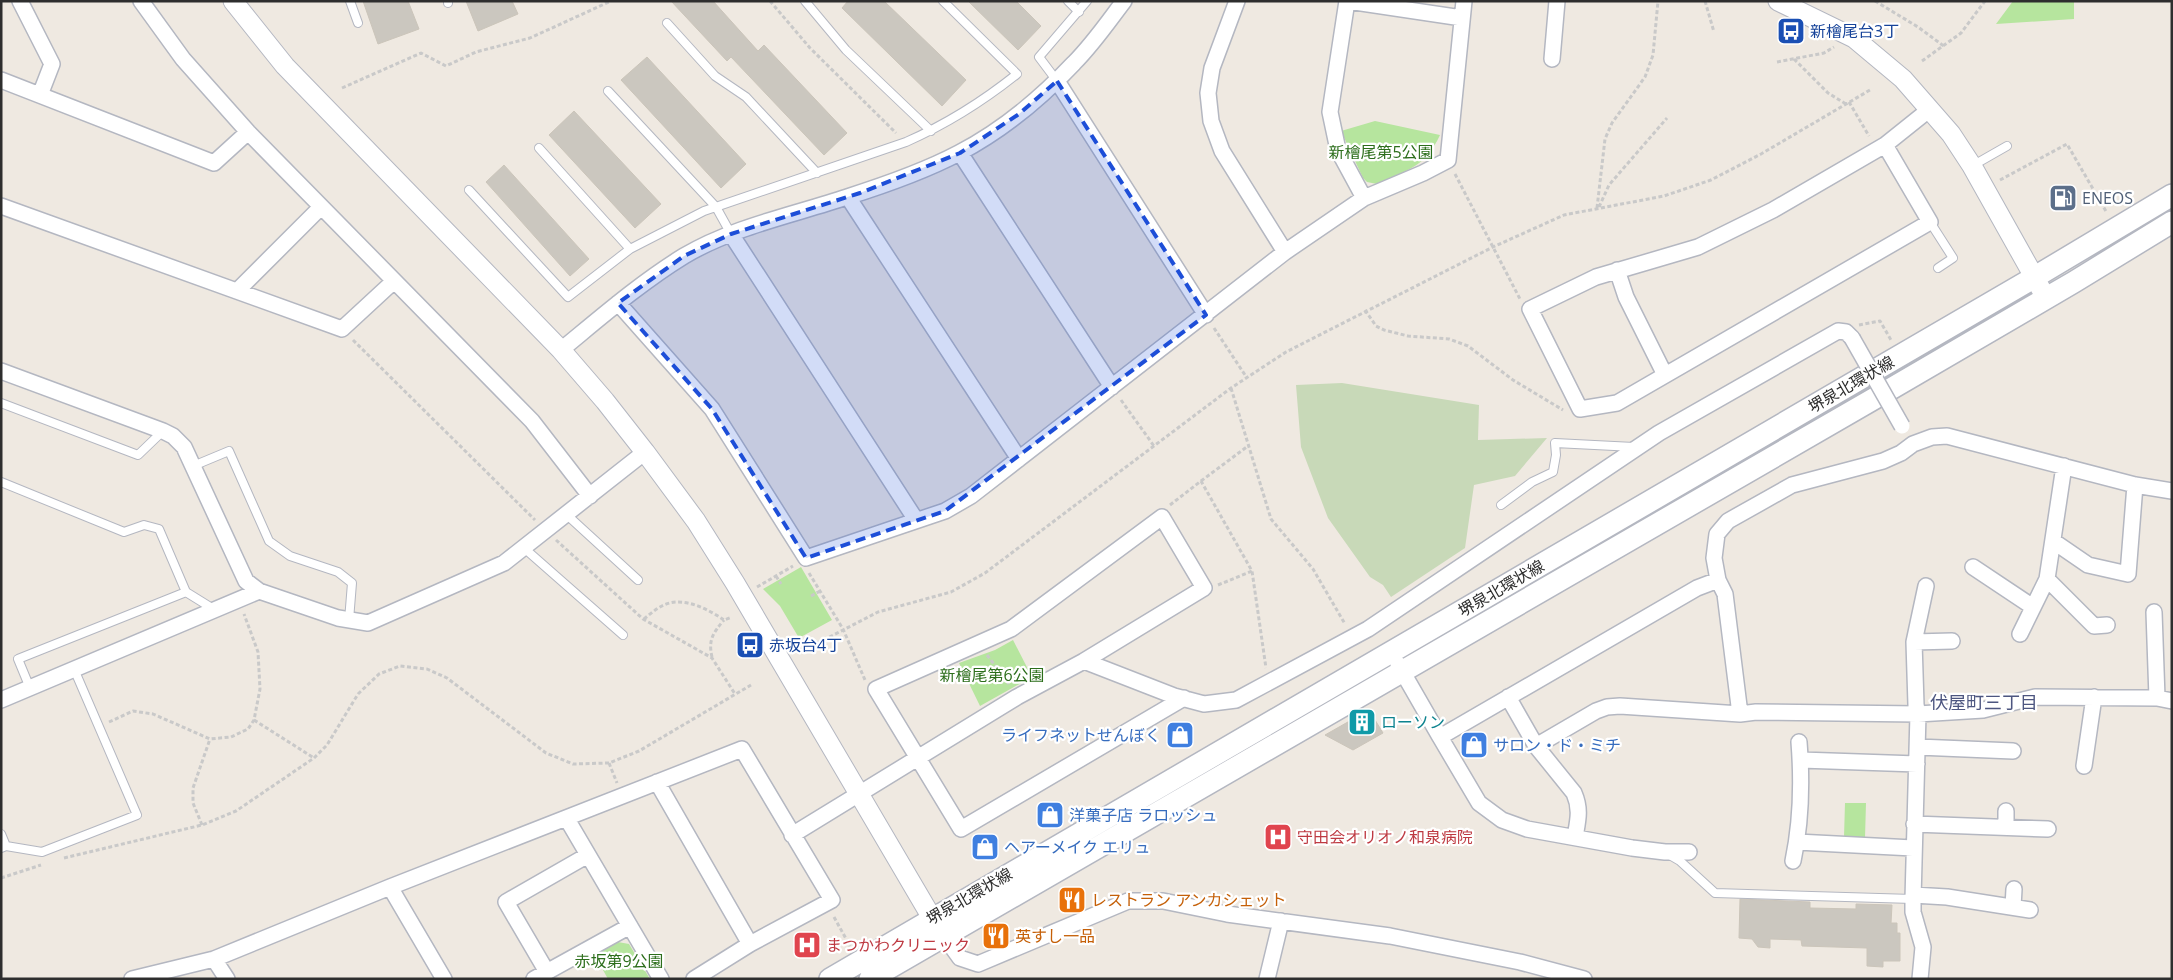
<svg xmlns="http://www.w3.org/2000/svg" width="2173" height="980" font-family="'Open Sans','Noto Sans JP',sans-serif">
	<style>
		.green { fill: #b6e59e }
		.cemetery { fill: #c8d9b8 }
		.building { fill: #cbc7bf; stroke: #cbc5ba }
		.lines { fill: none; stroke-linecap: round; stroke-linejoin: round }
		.service-casing { stroke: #b4b7c1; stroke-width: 10 }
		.minor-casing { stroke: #b4b7c1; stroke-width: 18 }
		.tertiary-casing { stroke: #b4b7c1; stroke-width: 21 }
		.secondary-casing { stroke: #b4b7c1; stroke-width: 24 }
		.path { stroke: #c9c9c9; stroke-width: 3; stroke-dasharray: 4 2.5; stroke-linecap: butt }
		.service { stroke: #fff; stroke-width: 8 }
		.minor { stroke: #fff; stroke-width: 15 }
		.tertiary { stroke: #fff; stroke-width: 19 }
		.secondary { stroke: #fff; stroke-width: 21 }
		.minor-bridge-casing { stroke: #b4b7c1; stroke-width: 18; stroke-linecap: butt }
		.minor-bridge { stroke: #fff; stroke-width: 15 }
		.marked { fill: #1d4ed8; fill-opacity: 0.2; stroke: #1d4ed8; stroke-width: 4; stroke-dasharray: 10 6; stroke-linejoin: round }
		.labels { text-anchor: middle; stroke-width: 4.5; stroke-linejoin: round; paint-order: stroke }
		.transit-label { font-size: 16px; fill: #164399; stroke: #fff; text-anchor: start }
		.park-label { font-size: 16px; fill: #2c6e1b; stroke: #fff }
		.service-label { font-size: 16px; fill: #4e5e75; stroke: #fff; text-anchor: start }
		.street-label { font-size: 16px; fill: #2e2e2e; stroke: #fff }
		.culture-label { font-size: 16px; fill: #0d838f; stroke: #fff; text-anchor: start }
		.shop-label { font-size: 16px; fill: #366cbe; stroke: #fff; text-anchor: start }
		.health-label { font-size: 16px; fill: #be3a42; stroke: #fff; text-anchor: start }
		.food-label { font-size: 16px; fill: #c56008; stroke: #fff; text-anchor: start }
		.neighbourhood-label { font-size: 18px; fill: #4d5680; stroke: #fff }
	</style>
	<rect width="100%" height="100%" fill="#efe9e1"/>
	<path class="green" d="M2013 1H2074V19L1996 24Z
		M1375 121 1440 135C1425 167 1408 170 1377 184L1367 182 1363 178 1341 131Z
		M801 567 832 620 799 638 780 606 763 589Z
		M1013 640 1032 677 980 706 959 663 995 650Z
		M1845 803H1866L1865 838 1844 837Z
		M618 942 629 944 650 979H608L594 954Z"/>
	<path class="cemetery" d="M1342 383 1479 405 1478 440 1547 438 1515 476 1474 485 1465 548 1391 597 1383 585 1370 577 1328 518 1301 447 1296 385Z"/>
	<path class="building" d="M363 1H408L419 29 378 44Z
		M466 1H512L518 14 478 31Z
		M671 1H713L758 51 764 45 847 133 824 155 731 57 727 61Z
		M848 1H884L966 80 942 106 842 8Z
		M968 1H1016L1041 26 1018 50Z
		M647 57 746 164 721 188 621 80Z
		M574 111 661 204 635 228 549 135Z
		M504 165 589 259 570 276 486 182Z
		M1369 710 1383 733 1353 750 1325 735Z
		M1740 899 1810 902V908L1856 909V904L1892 905 1891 923H1897V933H1900V961H1883V967L1867 966V948L1802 946 1801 940 1770 939V948L1758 947 1752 939 1739 938Z"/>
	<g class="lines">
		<defs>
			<path id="service" d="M350 1 358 23
				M448 1V3
				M805 1 846 50 931 131
				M1068 1 1079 12
				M667 23 715 76 746 97 817 173
				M1057 81 1039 57 1087 1
				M608 91 716 207 731 234
				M539 148 630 249
				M1972 166 2007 146
				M469 190 568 297 630 249 704 211 906 142C947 124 982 102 1017 74L943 1
				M1930 222 1953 258 1938 268
				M1 403 138 455 163 431
				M193 466 229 451 269 541 290 556 338 572 352 583 349 620
				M1 482 124 532 144 525 159 529 186 592 215 610
				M1501 505 1532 482 1553 472 1556 455 1555 443 1634 447
				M567 515 638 580
				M524 548 623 635
				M30 688 18 659 186 592
				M1 834 6 846 1 848
				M6 846 42 852 137 815 74 669
				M1668 854 1680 861 1715 893 1913 899"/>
			<path id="minor" d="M20 1 52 64 40 95
				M141 1 183 59 248 132 532 421 590 496
				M1237 1 1212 68 1208 93 1211 121 1222 151 1285 252
				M1347 1 1330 112 1338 150 1364 198
				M1348 1 1462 18
				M1552 59 1557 1
				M1 80 214 163 248 132
				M1057 81 1206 315
				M1885 145 1930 222 1617 403 1580 409 1530 309 1596 277 1698 247 1773 210 1885 145 1930 109
				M960 153 1112 387
				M848 197 1019 459
				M1 206 342 329 394 281
				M731 234 916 520
				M1617 270 1626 297 1665 375
				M238 290 321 207
				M618 303 712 409 806 558 945 511 971 496 1285 252 1364 198 1423 173 1448 160 1464 1
				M561 350C600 318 640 283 684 256 733 227 793 215 847 197 885 185 923 172 959 153 1001 131 1042 97 1074 63 1093 44 1108 22 1124 1
				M1 371 163 431 173 436 184 447 246 581 259 591 338 618 368 623 504 563 645 452
				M2053 541 2088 565 2128 574 2135 485
				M1973 567 2033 607
				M2047 579 2094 626 2107 625
				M1718 580 1725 594 1740 714
				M2154 612 2157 698
				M2020 634 2047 579 2064 466
				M1914 642 1952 641
				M1084 661 1204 588 1162 517 1011 629 876 689 961 829 1184 698
				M1398 664 1440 737 1697 588 1718 580 1714 558 1717 534 1728 521 1792 485 1883 461 1901 453 1913 444 1932 437 1947 436 2135 485 2172 491
				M1508 697 1536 746 1596 711 1607 707 1620 706 1740 714 1756 712 1918 714 1983 710 2035 697 2157 698 2172 701
				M1 700 259 591
				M1440 737 1479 803 1502 820 1527 829 1632 848 1665 852H1689
				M1536 746 1574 793C1581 809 1578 820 1575 837
				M1918 747 2013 751
				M1801 760 1917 764
				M2084 766 2094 697
				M657 782 750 944
				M567 819 661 979
				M1914 824 2048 829
				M2006 827V811
				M792 835 1017 697 1084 661 1174 696 1204 704 1236 700 1368 629 1659 433 1838 331 1846 332 1852 338
				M1797 842 1913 848
				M1793 861C1801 823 1802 780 1799 742
				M390 887 444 979
				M1913 895 1947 897 2030 910
				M2013 907 2014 889
				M939 929 960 958 978 964 1128 901H1163L1227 914 1390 936 1520 962 1584 979
				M214 959 227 979
				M547 972 506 902 588 855
				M132 979 214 959 390 887 742 749 832 900 750 944 694 979
				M534 979 630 926
				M1267 979 1281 921
				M1920 979 1923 947 1913 912V899L1918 714 1916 705 1914 642 1926 586"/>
			<path id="tertiary" d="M233 1 285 66 561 350 605 401 645 452 696 521 735 583 932 918
				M1778 1 1854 38 1903 79 1951 134 1972 166 2046 298"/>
			<path id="secondary" d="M830 979 2035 277 2172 195
				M870 979 1870 401 2074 282 2172 222"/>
		</defs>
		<use href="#service" class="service-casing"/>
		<use href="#minor" class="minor-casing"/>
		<use href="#tertiary" class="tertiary-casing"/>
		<use href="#secondary" class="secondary-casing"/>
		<path class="path" d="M770 1 810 48 896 133
			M1705 1 1714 32
			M1875 1 1918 27 1945 47
			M1794 59 1828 93 1846 104
			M1922 61 1961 33 1985 1
			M1777 62 1824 53 1834 47
			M342 88 421 53 446 66 476 52 530 38 611 1
			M1849 102 1869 136
			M1455 174 1520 299
			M2000 180 2067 144 2107 213
			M1599 207 1609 185 1667 118
			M1597 208 1605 139 1612 123 1645 77 1653 55 1658 1
			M1365 310 1376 326 1384 330 1408 336 1449 339 1468 346 1513 380 1563 410
			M1859 325 1880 321 1891 340
			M1214 328 1247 378
			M353 340 535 520
			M1231 388 1271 519 1313 569 1345 624
			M1121 400 1154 446
			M1201 481 1248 446
			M1170 505 1201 481 1252 571 1266 668
			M556 540 643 619 712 658 735 694
			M809 573 843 629 865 680
			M776 576 781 584
			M1218 585 1252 571
			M757 587 793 566
			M811 596 820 591
			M644 619C650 614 657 608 664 605 683 596 708 609 724 620L732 617
			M812 646 878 612 951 592 985 573 1231 388 1286 352 1493 247 1564 215 1664 196 1711 180 1761 154 1870 90
			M987 655 1009 684
			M712 657C708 640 713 633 724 620
			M254 720 314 758
			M109 722 133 711 153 714 210 739 231 737 248 729 254 720 260 689 258 652 244 614
			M609 763 617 783
			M202 825 193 803V788L210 739
			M64 858 202 825 236 811 314 758 327 745 358 694 379 674 400 666 427 669 447 678 546 753 573 764 609 763 639 751 751 685
			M1 878 41 865
			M834 917 850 946"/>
		<use href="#service" class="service"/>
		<use href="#minor" class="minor"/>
		<use href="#tertiary" class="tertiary"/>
		<use href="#secondary" class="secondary"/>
		<defs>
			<path id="minor-bridge" d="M1852 338 1902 426"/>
		</defs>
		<use href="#minor-bridge" class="minor-bridge-casing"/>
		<use href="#minor-bridge" class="minor-bridge"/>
	</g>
	<path class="marked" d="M1057 81 1206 315 945 511 806 558 712 409 618 303 684 256 731 234 860 193 960 153 1019 114Z"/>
	<defs>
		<symbol id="bus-square" viewBox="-11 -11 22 22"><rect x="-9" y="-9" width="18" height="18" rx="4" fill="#1a4fb4" stroke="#fff"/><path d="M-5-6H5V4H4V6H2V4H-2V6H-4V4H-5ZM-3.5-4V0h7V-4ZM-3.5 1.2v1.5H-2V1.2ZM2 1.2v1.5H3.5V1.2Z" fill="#fff"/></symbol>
		<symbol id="fuel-square" viewBox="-11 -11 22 22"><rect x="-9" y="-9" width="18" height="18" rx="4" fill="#5c6f8a" stroke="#fff"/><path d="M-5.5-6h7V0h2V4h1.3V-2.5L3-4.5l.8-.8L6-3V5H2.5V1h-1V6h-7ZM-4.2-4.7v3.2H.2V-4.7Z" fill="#fff"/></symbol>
		<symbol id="building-square" viewBox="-11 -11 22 22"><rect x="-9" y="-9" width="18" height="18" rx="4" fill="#0f9aa8" stroke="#fff"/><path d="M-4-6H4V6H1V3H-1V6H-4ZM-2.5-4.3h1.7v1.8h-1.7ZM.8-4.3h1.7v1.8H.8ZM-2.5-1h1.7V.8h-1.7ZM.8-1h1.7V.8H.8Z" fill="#fff"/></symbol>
		<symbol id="shop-square" viewBox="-11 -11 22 22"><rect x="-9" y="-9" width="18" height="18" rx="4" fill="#3f7fe0" stroke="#fff"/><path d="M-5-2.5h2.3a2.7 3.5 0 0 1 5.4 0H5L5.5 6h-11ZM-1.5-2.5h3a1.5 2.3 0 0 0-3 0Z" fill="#fff"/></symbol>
		<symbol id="hospital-square" viewBox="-11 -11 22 22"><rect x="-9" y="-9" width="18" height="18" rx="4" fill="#e0444e" stroke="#fff"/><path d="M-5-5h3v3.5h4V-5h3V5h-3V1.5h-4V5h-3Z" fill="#fff"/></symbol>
		<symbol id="restaurant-square" viewBox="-11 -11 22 22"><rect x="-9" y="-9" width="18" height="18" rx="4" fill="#e8710a" stroke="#fff"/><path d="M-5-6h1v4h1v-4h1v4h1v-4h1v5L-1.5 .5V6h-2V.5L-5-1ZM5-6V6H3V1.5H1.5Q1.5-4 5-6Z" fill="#fff"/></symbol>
	</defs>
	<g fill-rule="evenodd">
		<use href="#bus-square" x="1775" y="15" width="32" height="32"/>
		<use href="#fuel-square" x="2047" y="182" width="32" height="32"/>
		<use href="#bus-square" x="734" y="629" width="32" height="32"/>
		<use href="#building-square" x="1346" y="706" width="32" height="32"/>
		<use href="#shop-square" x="1164" y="719" width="32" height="32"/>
		<use href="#shop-square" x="1458" y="729" width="32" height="32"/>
		<use href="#shop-square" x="1034" y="799" width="32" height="32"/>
		<use href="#hospital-square" x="1262" y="821" width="32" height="32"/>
		<use href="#shop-square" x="969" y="831" width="32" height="32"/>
		<use href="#restaurant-square" x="1056" y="884" width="32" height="32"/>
		<use href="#restaurant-square" x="980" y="920" width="32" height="32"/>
		<use href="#hospital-square" x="791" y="929" width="32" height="32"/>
	</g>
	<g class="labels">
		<g class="transit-label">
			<text x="1810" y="37">新檜尾台3丁</text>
			<text x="769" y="651">赤坂台4丁</text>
		</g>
		<g class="park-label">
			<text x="1381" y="158">新檜尾第5公園</text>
			<text x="992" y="681">新檜尾第6公園</text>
			<text x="619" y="967">赤坂第9公園</text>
		</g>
		<g class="service-label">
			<text x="2082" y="204">ENEOS</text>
		</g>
		<g class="street-label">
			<text transform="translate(1851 384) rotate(-30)" y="6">堺泉北環状線</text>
			<text transform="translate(1501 588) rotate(-30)" y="6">堺泉北環状線</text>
			<text transform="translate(969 896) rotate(-30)" y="6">堺泉北環状線</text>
		</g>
		<g class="culture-label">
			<text x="1381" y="728">ローソン</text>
		</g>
		<g class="shop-label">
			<text x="1161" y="741" text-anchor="end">ライフネットせんぼく</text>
			<text x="1493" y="751">サロン・ド・ミチ</text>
			<text x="1069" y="821">洋菓子店 ラロッシュ</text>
			<text x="1004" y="853">ヘアーメイク エリュ</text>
		</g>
		<g class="health-label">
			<text x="1297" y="843">守田会オリオノ和泉病院</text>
			<text x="826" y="951">まつかわクリニック</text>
		</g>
		<g class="food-label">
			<text x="1091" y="906">レストラン アンカシェット</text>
			<text x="1015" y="942">英すし一品</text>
		</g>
		<g class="neighbourhood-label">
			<text x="1984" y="709">伏屋町三丁目</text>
		</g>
	</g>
	<rect width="2173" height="980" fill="none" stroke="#2e2e2e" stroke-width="5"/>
</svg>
